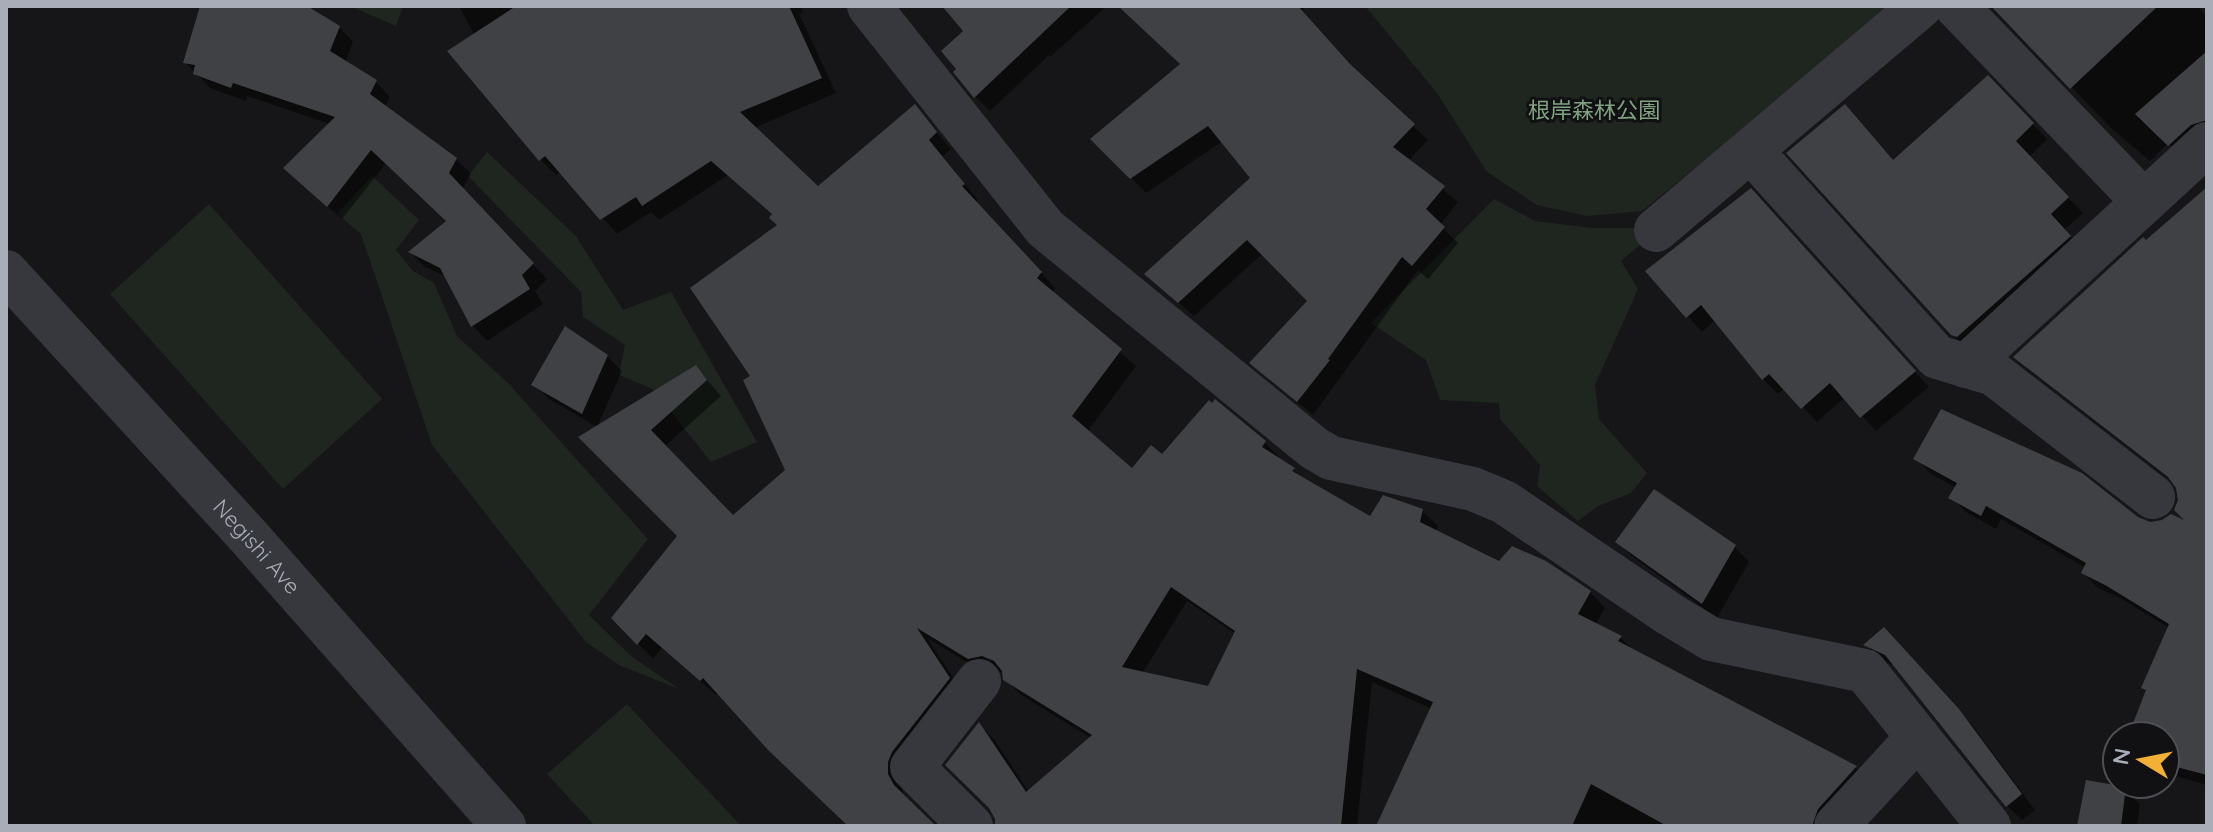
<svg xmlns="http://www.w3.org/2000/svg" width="2213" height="832" font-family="Quicksand,'Noto Sans JP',sans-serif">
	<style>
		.green { fill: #1e261f }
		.shadow { fill: #0007; fill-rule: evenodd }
		.building { fill: #404145; fill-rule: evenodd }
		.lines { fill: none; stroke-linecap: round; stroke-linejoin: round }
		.minor { stroke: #37383d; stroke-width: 44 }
		.labels { text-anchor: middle; stroke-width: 6; stroke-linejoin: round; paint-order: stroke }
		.park-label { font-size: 22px; fill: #7fa381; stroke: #111113 }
		.street-label { font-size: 22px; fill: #a8adb8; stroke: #111113 }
	</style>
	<rect width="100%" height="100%" fill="#161618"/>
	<path class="green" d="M350 6H403L396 26Z
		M1365 6H1895L1642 211 1587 216 1537 205 1487 172 1437 93Z
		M487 152 576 236 623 310 671 292 757 442 711 462 653 389 619 375 625 345 583 317 581 292 468 176Z
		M372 176 419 220 396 250 413 271 434 283 457 336 509 384 648 539 589 615 631 656 679 689 619 665 586 642 432 445 361 234 337 214Z
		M1494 199 1535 221 1592 228H1637L1641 244 1621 261 1638 289 1595 385 1599 419 1647 473 1631 493 1598 506 1578 521 1537 486 1540 465 1500 419 1499 403 1440 400 1426 360 1371 323Z
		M209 204 382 399 283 489 110 294Z
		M627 704 741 826H595L547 774Z"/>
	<path class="shadow" d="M200 6H302L339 27 353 42 345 63 376 82 390 97 385 107 456 159 471 174 462 189 547 279 535 291 543 304 487 341 473 326 447 277 425 267 411 253 449 221 387 162 342 219 300 182 330 124 247 96 246 101 210 88 185 62Z
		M459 6H800L803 12 799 14 836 93 754 128 818 188 915 107 951 149 943 156 978 200 976 202 1055 288 1052 293 1136 366 1087 432 1132 471 1162 456 1265 443 1280 458 1279 460 1306 481 1370 518 1422 511 1438 526 1436 532 1499 564 1590 592 1605 608 1595 625 1620 637 1636 653 1856 768 1871 782 1832 826H1379L1432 709 1372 682 1357 826H997L979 725 994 739 1029 792 1091 738 1021 695 1005 679 1004 673 998 671 985 673 927 638 964 694 902 779V791L909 802 933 826H852L718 692 716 695 662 648 653 659 614 618 680 536 581 437 696 367 721 396 664 447 733 517 788 470 753 376 780 226 774 215 728 175 659 220 651 212 617 234 561 171 556 175 540 159ZM1187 601 1236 634 1210 688 1142 674Z
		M944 6H1107L1050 57 1049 55 990 111 975 96 966 31Z
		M1120 6H1306L1302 11 1359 75 1428 140 1408 161 1458 202 1440 225 1458 243 1428 279 1418 270 1313 415 1266 377 1310 300 1263 253 1194 316 1146 275 1253 178 1223 141 1146 193 1093 139 1182 64Z
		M1993 6H2197L2207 17V139L2184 159 2168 143 2150 161 2112 129Z
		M1988 78 2047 139 2029 157 2083 213 2064 230 2084 252 1968 349 1952 334 1894 162Z
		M2207 190V785L2165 773V736H2130L2148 692 2143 687 2169 628 2122 599 2098 588 2083 573 2086 568 2001 519 1996 529 1966 512 1951 497 1956 488 1930 473 1916 458 2150 524 2190 525 2176 484 2030 371 2016 357Z
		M1766 206 1929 387 1876 431 1845 397 1817 422 1785 388 1778 394 1763 379 1715 320 1702 332 1648 272Z
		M607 356 622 371 597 427 549 399 534 384Z
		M1617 542 1735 547 1749 562 1717 618 1632 556Z
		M1898 644 1973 726 2035 810 2022 820 2007 806 1897 667 1880 659 1866 645Z
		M2125 789 2140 804 2137 826H2079Z"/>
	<path class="building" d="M200 6H307L340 26 330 51 377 80 370 94 457 158 449 173 534 263 522 275 530 289 471 327 440 268 408 252 446 221 371 150 327 207 283 168 335 117 233 83 231 88 193 74 195 65 183 63Z
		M516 6H789L822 78 740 112 818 186 915 104 937 132 929 140 965 184 962 186 1042 272 1037 278 1122 349 1072 416 1132 468 1151 445 1162 454 1209 400 1212 403 1215 399 1266 441 1262 447 1295 468 1292 471 1370 516 1383 495 1423 509 1420 522 1499 561 1512 546 1546 561 1591 591 1578 614 1622 636 1618 641 1857 766 1818 809 1812 826H1667L1591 784 1572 826H1376L1433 702 1357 669 1341 826H995V819L989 808 945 765 979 722 1026 792 1092 735 1003 680 1002 671 994 661 982 656 968 659 917 628 950 678 892 752 888 762V774L894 785 936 826H848L768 750 703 678 700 681 646 634 637 645 611 618 677 536 578 437 696 365 707 380 651 430 733 515 785 470 743 380 750 376 690 288 777 225 769 218 772 214 711 161 642 206 636 197 600 220 545 156 539 161 447 51ZM1171 587 1235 631 1208 686 1122 667Z
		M942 6H1071L974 98 953 72 956 69 941 51 963 31Z
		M1118 6H1298L1350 64 1415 124 1393 147 1445 186 1426 209 1445 227 1412 266 1402 257 1328 359 1330 360 1297 402 1249 363 1307 301 1247 240 1178 303 1144 274 1250 178 1208 126 1130 179 1090 139 1180 64Z
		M1991 6H2158L2070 89Z
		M2207 51V120L2191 125 2168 146 2135 114Z
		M1988 75 2034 123 2016 141 2069 197 2051 214 2071 236 1957 337 1951 335 1786 153 1845 104 1893 160Z
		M2207 187V775L2165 764V736H2128L2146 690 2141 688 2169 624 2105 585 2081 573 2086 563 1986 506 1981 516 1948 498 1957 483 1913 459 1941 409 2082 473 2138 517 2150 522 2162 520 2171 514 2184 520 2174 510 2178 500 2176 488 2168 477 2013 357 2143 237 2146 240Z
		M1751 188 1916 371 1860 418 1830 383 1801 409 1769 374 1762 380 1701 305 1686 318 1645 271Z
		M565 326 608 355 582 414 531 385Z
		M1654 489 1736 545 1702 604 1615 542Z
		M1884 627 1959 709 2022 794 2006 807 1885 655 1863 645Z
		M2086 780 2126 787 2121 826H2077Z"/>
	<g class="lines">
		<g class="minor">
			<path d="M869 6 1045 228 1314 448 1331 458 1473 489 1504 502 1671 615 1711 639 1865 671 1989 826"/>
			<path d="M1956 6 2144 202"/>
			<path d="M1751 151 1937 357 1994 374 2153 497"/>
			<path d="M1656 230 1921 6"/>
			<path id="s1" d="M6 272 249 537 504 826"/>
			<path d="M1966 366 2207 144"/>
			<path d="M971 826 912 767 979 681"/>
			<path d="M1836 826 1918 737"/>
		</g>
	</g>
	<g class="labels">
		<g class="park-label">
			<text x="1594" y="118">根岸森林公園</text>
		</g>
		<g class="street-label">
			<text dy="8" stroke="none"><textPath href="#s1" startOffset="372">Negishi Ave</textPath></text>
		</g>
	</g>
	<rect width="2213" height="832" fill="none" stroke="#a8adb8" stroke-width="16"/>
	<g transform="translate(2141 760) rotate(280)"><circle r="38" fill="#111113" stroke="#4d4f55" stroke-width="2"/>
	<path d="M0-6L14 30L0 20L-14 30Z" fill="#f2b134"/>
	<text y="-12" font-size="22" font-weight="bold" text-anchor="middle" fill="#a8adb8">N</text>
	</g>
</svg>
